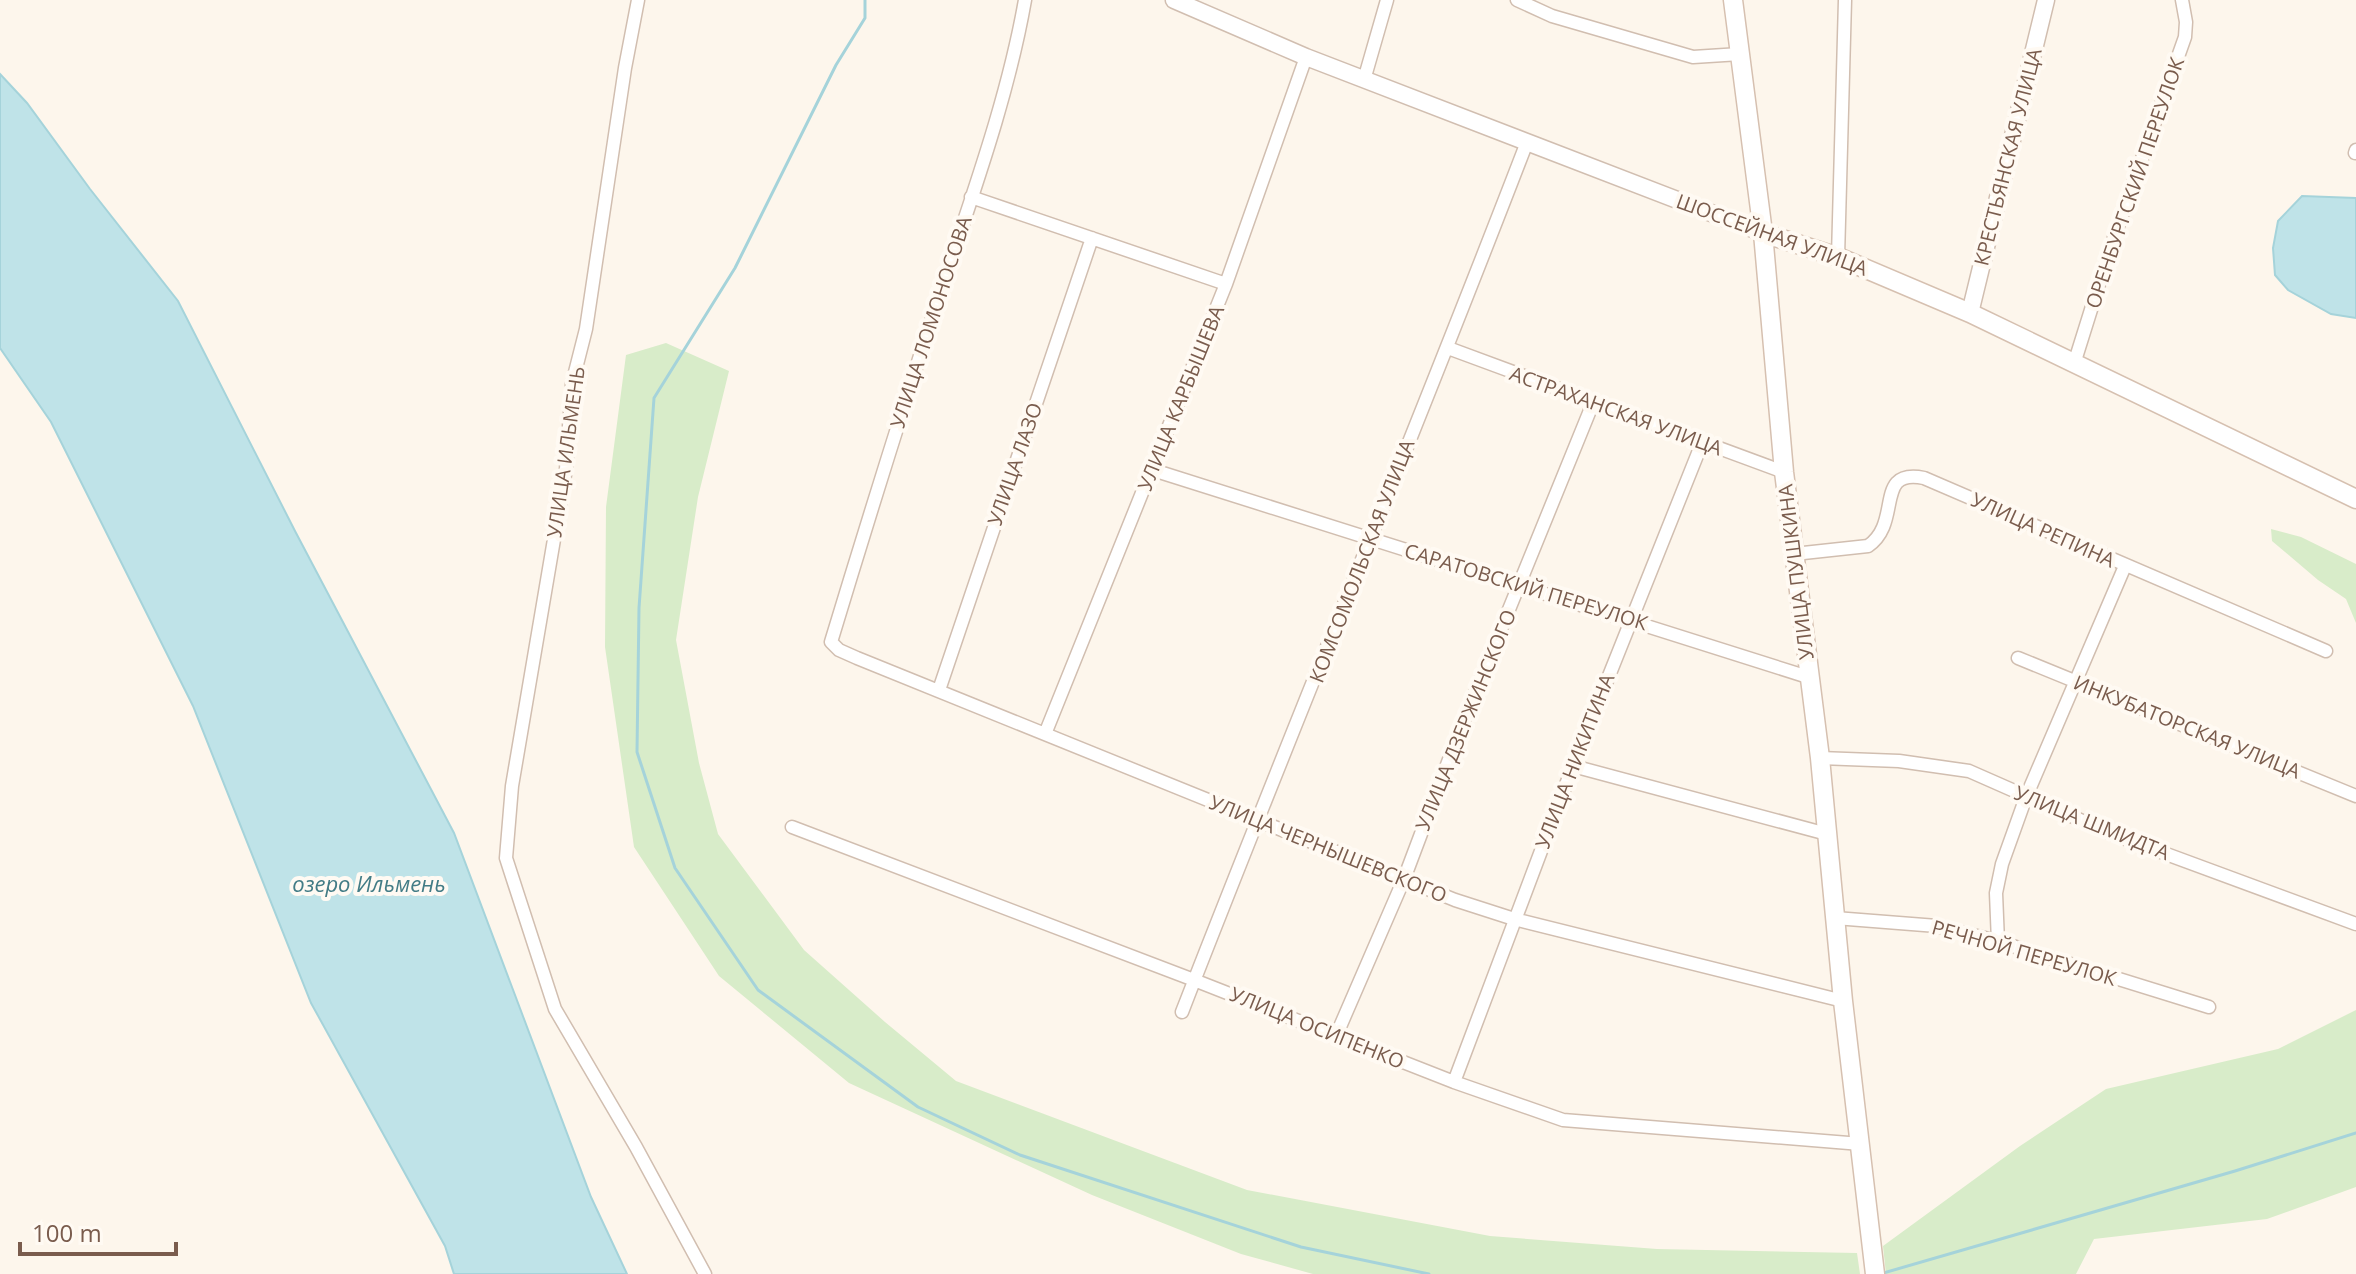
<svg xmlns="http://www.w3.org/2000/svg" width="2356" height="1274" font-family="'Open Sans',sans-serif">
	<style>
		.green { fill: #d8ecc9 }
		.water { fill: #bfe3e8; stroke: #a5d3da; stroke-width: 2 }
		.lines { fill: none; stroke-linecap: round; stroke-linejoin: round }
		.stream { stroke: #a5d3da; stroke-width: 3 }
		.minor-casing { stroke: #d1beb0; stroke-width: 15 }
		.tertiary-casing { stroke: #d1beb0; stroke-width: 19 }
		.secondary-casing { stroke: #d6c0b0; stroke-width: 21 }
		.minor { stroke: #fff; stroke-width: 12 }
		.tertiary { stroke: #fff; stroke-width: 16 }
		.secondary { stroke: #fff; stroke-width: 18 }
		.labels { text-anchor: middle; stroke-width: 8; stroke-linejoin: round; paint-order: stroke }
		.street-label { font-size: 20px; fill: #7a5c4d; stroke: #fffaf3 }
		.water-label { font-size: 22px; font-style: italic; fill: #437c86; stroke: #fffaf3 }
	</style>
	<rect width="100%" height="100%" fill="#fdf6ec"/>
	<path class="green" d="M666 343 729 371 698 497 676 640 699 763 718 834 804 950 885 1022 956 1081 1247 1190 1490 1236 1657 1249 1857 1253 1860 1274H1313L1241 1254 1092 1195 849 1083 719 976 634 847 605 647 606 507 626 355Z
		M2271 529 2301 537 2356 564V623L2346 599 2318 580 2272 541Z
		M2356 1010V1187L2267 1219 2094 1239 2076 1274H1886L1883 1246 2020 1146 2106 1089 2278 1049Z"/>
	<path class="water" d="M0 74 27 103 90 189 178 301 295 531 454 833 591 1197 627 1274H454L445 1246 311 1003 193 706 51 422 0 348Z
		M2302 196 2356 198V318L2331 314 2288 290 2275 275 2273 248 2278 221Z"/>
	<g class="lines">
		<path class="stream" d="M865 0V18L836 65 735 268 654 398 639 608 637 752 675 868 758 990 918 1107 1020 1155 1301 1247 1429 1274
			M1880 1274 2235 1171 2356 1133"/>
		<defs>
			<path id="minor" d="M638 0 625 68 586 329 572 384 566 469 512 786 506 858 555 1009 636 1147 705 1274
				M1025 0C1008 97 973 193 942 287 904 405 867 523 831 642L839 650 857 658 1455 900 1514 919 1843 1001
				M1517 0 1552 16 1693 57 1740 54
				M1364 80 1387 0
				M2355 153 2356 150
				M971 197 1226 284
				M1838 257 1845 0
				M1448 348 1784 472
				M2074 364 2110 249 2185 37 2186 22 2182 0
				M1153 470 1808 677
				M1794 554 1868 546C1903 522 1873 468 1924 478L2326 651
				M2018 658 2356 796
				M939 690 1092 238
				M1045 734 1226 284 1306 57
				M1820 758 1899 761 1969 771 2112 834 2356 924
				M1573 766 1827 834
				M792 827 1194 980 1454 1082 1563 1120 1861 1144
				M1835 918 1937 926 1993 940 2209 1007
				M1998 942 1996 893 2002 864 2026 797 2125 566
				M1182 1012C1295 721 1415 434 1527 142
				M1336 1036 1404 879 1462 725 1593 403
				M1454 1082 1573 766 1702 443"/>
			<path id="tertiary" d="M1174 0 1306 57 1763 233
				M1970 313 2046 0"/>
			<path id="secondary" d="M1733 0 1763 233 1784 472 1820 758 1843 1001 1875 1274
				M1763 233 1838 257 1970 313 2356 499"/>
		</defs>
		<use href="#minor" class="minor-casing"/>
		<use href="#tertiary" class="tertiary-casing"/>
		<use href="#secondary" class="secondary-casing"/>
		<use href="#minor" class="minor"/>
		<use href="#tertiary" class="tertiary"/>
		<use href="#secondary" class="secondary"/>
	</g>
	<g class="labels">
		<g class="street-label">
			<text transform="translate(2008 157) rotate(-76)" y="7">КРЕСТЬЯНСКАЯ УЛИЦА</text>
			<text transform="translate(2135 183) rotate(-71)" y="7">ОРЕНБУРГСКИЙ ПЕРЕУЛОК</text>
			<text transform="translate(1772 235) rotate(20)" y="7">ШОССЕЙНАЯ УЛИЦА</text>
			<text transform="translate(931 322) rotate(-72)" y="7">УЛИЦА ЛОМОНОСОВА</text>
			<text transform="translate(1181 398) rotate(-68)" y="7">УЛИЦА КАРБЫШЕВА</text>
			<text transform="translate(1616 411) rotate(20)" y="7">АСТРАХАНСКАЯ УЛИЦА</text>
			<text transform="translate(566 452) rotate(-82)" y="7">УЛИЦА ИЛЬМЕНЬ</text>
			<text transform="translate(1015 464) rotate(-71)" y="7">УЛИЦА ЛАЗО</text>
			<text transform="translate(2043 530) rotate(24)" y="7">УЛИЦА РЕПИНА</text>
			<text transform="translate(1362 561) rotate(-69)" y="7">КОМСОМОЛЬСКАЯ УЛИЦА</text>
			<text transform="translate(1796 572) rotate(-97)" y="7">УЛИЦА ПУШКИНА</text>
			<text transform="translate(1526 587) rotate(17)" y="7">САРАТОВСКИЙ ПЕРЕУЛОК</text>
			<text transform="translate(1466 720) rotate(-68)" y="7">УЛИЦА ДЗЕРЖИНСКОГО</text>
			<text transform="translate(2187 727) rotate(22)" y="7">ИНКУБАТОРСКАЯ УЛИЦА</text>
			<text transform="translate(1575 761) rotate(-69)" y="7">УЛИЦА НИКИТИНА</text>
			<text transform="translate(2092 823) rotate(22)" y="7">УЛИЦА ШМИДТА</text>
			<text transform="translate(1328 849) rotate(22)" y="7">УЛИЦА ЧЕРНЫШЕВСКОГО</text>
			<text transform="translate(2024 953) rotate(16)" y="7">РЕЧНОЙ ПЕРЕУЛОК</text>
			<text transform="translate(1317 1028) rotate(22)" y="7">УЛИЦА ОСИПЕНКО</text>
		</g>
		<g class="water-label">
			<text x="369" y="892">озеро Ильмень</text>
		</g>
	</g>
	<path d="M20 1242v12h156v-12" fill="none" stroke="#7a5c4d" stroke-width="4"/>
	<text x="32" y="1242" font-size="24" fill="#7a5c4d" stroke="#fffaf3" stroke-width="6" paint-order="stroke">100 m</text>
</svg>
